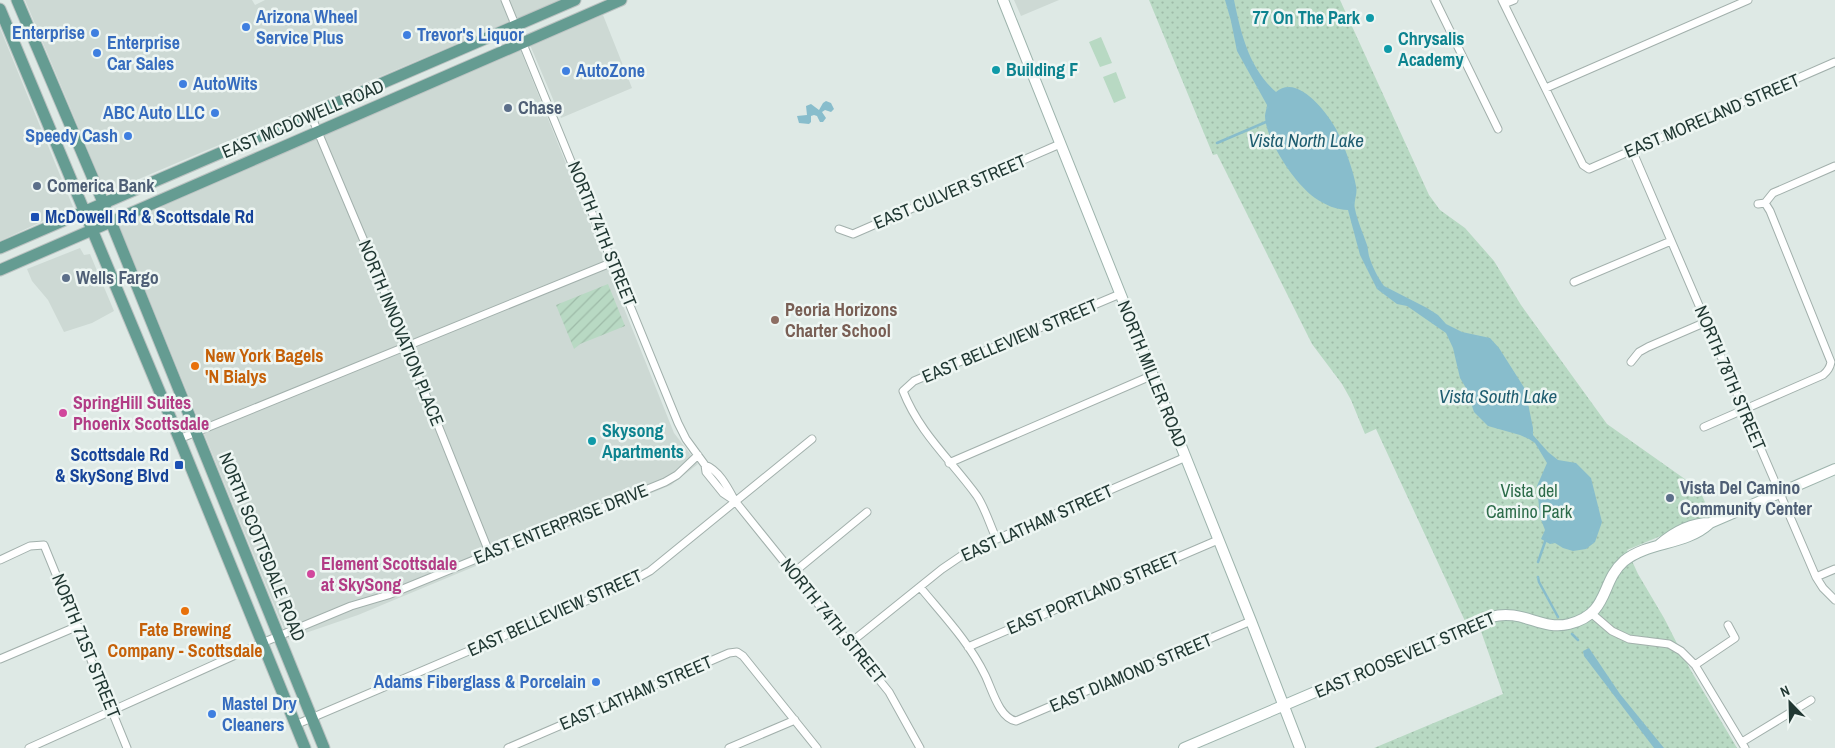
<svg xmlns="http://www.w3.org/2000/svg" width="1835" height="748" font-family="'Archivo Narrow',sans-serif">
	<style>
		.built { fill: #cdd9d4 }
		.grass { fill: #b8d9c3 }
		.park { fill: url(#park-dots) }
		.garden { fill: url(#garden-furrows) }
		.water { fill: #88bdcc }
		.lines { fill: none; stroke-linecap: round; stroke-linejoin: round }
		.stream { stroke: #88bdcc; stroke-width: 2.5 }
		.street-casing { stroke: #a2b0ac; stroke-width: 9 }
		.secondary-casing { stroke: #9eb4ad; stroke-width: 12 }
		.primary-casing { stroke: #bcc3c2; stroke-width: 13 }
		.street { stroke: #fff; stroke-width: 7 }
		.secondary { stroke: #fff; stroke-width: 10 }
		.primary { stroke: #659c92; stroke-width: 11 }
		.culture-dot { fill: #0f9aa8; stroke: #eef6f3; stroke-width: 2 }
		.shop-dot { fill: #3f7fe0; stroke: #eef6f3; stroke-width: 2 }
		.service-dot { fill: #5c6f8a; stroke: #eef6f3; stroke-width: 2 }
		.transit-dot { fill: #1a4fb4; stroke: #eef6f3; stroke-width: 2 }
		.education-dot { fill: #8d6e63; stroke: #eef6f3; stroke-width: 2 }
		.food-dot { fill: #e8710a; stroke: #eef6f3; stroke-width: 2 }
		.hotel-dot { fill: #d1479c; stroke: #eef6f3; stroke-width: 2 }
		.labels { text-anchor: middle; stroke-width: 5; stroke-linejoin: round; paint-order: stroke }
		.shop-label { font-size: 18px; font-weight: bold; fill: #366cbe; stroke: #eef6f3; text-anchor: start }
		.culture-label { font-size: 18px; font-weight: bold; fill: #0d838f; stroke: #eef6f3; text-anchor: start }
		.service-label { font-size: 18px; font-weight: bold; fill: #4e5e75; stroke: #eef6f3; text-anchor: start }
		.street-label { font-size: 18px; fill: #213833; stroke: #eef6f3 }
		.transit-label { font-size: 18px; font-weight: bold; fill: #164399; stroke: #eef6f3; text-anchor: start }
		.education-label { font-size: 18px; font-weight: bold; fill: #785e54; stroke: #eef6f3; text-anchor: start }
		.food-label { font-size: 18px; font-weight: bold; fill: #c56008; stroke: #eef6f3; text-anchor: start }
		.hotel-label { font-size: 18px; font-weight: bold; fill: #b23c85; stroke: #eef6f3; text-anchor: start }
		.park-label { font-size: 18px; fill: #2d6c4a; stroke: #eef6f3 }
		.water-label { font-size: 19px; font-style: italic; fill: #1f5d70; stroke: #eef6f3 }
	</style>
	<defs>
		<pattern id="park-dots" width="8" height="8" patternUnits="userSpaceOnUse" patternTransform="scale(1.25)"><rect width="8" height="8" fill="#b8d9c3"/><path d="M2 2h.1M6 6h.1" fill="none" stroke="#9ebba8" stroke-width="1.8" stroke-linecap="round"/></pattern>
		<pattern id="garden-furrows" width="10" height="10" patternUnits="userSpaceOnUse" patternTransform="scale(1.25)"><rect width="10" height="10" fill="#b8d9c3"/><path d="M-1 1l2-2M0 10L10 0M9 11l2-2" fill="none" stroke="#9ebba8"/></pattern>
	</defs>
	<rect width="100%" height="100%" fill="#dee9e5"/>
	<path class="built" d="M25 0H252L255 5 265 0H560L106 193Z
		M1014 0H1059L1021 16Z
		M603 15 632 88 561 118 530 45Z
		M0 28 73 207 0 241Z
		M520 49 674 433 698 464 671 485 358 615 288 639 119 225Z
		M80 248 84 255 90 254 114 311 92 323 64 332 48 300 32 281 27 269Z"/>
	<path class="grass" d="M1101 37 1112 63 1100 67 1089 42Z
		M1116 72 1126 98 1114 103 1103 77Z"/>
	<path class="park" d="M1149 0H1340L1429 195 1440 210 1465 228 1494 261 1521 305 1607 424 1699 489 1711 515 1627 550 1638 574 1664 618 1690 669 1737 748H1374L1503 694 1476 617 1465 621 1376 429 1365 434 1351 400 1342 384 1312 344 1217 154 1213 155Z"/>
	<path class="garden" d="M608 284 625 326 580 344 574 349 556 305Z"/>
	<path class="water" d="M1225 0H1234C1241 34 1249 68 1276 92 1297 73 1327 112 1336 129 1343 142 1354 172 1356 186 1358 194 1353 202 1355 209 1357 220 1363 233 1367 245 1368 248 1368 252 1369 256 1372 266 1378 278 1384 286L1427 308 1438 315 1446 324 1462 332 1490 338 1499 348 1525 389 1533 428V435L1548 452 1558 460 1576 463 1591 478 1602 522 1595 542 1586 549 1573 551 1563 548 1555 543 1550 544 1541 539 1545 530 1540 517 1537 486 1547 463 1535 443 1529 439 1520 435 1488 426 1474 412 1466 388 1460 378 1453 348 1446 333 1407 306 1397 304 1377 289 1360 255 1348 210C1337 210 1325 205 1315 198 1295 184 1266 141 1265 116 1265 113 1267 108 1267 105L1237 51 1231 21Z
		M826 101 831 103 834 109 831 112 825 110 822 112 826 118 823 122H820L817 116 814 115 811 116V122L809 124 799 123 797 116 807 115 806 106 811 104 819 110 823 103Z
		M1589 648 1620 694 1664 748H1654L1584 656 1583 651Z"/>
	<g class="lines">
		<path class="stream" d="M1217 143 1266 122
			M1538 562 1546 539
			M1538 577 1539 582 1558 617
			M1572 634 1578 640"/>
		<defs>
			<path id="street" d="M505 0 678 423 686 439 705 465 706 472 723 493 735 501
				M1435 0 1498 129
				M1502 0 1583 165 1589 169 1835 62
				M1504 4 1514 0
				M1546 88 1748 0
				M310 113 364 241 489 552
				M1632 150 1816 577 1823 588 1835 600
				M1765 203 1773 193 1835 166
				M839 229 853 234 1060 144
				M1574 282 1671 241
				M1631 362 1639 352 1648 347 1706 322
				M1704 427 1823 375C1828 371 1830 368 1831 362L1770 211 1765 203 1758 204
				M179 439 613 262
				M949 463 1153 375
				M705 465C719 470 728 488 735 501L889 692 920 748
				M996 538C990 525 985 508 977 496 951 460 920 434 903 391L914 381 1120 294
				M0 560 30 546 44 545 127 748
				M793 573 867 512
				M1816 577 1835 569
				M920 587C943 615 969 642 985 675 992 689 999 718 1016 721L1251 621
				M1591 613 1612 631 1629 639 1669 644 1681 651 1695 665 1745 748
				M850 643 942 569 967 552 1186 457
				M968 647 1218 540
				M0 659 78 626
				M1695 665 1735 638 1728 625
				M295 725 626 584 650 571 812 439
				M1742 742 1811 700
				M29 748 262 643 351 606 388 595 665 482 677 475 698 455
				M508 748 729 653 737 652 743 656 817 748
				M729 748 795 720"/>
			<path id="secondary" d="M1003 0 1251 621 1300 748
				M1659 545C1674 532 1690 523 1710 523
				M1184 748 1491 617C1522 608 1541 631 1569 624 1610 614 1600 582 1624 561 1649 541 1685 546 1710 523L1835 469"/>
			<path id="primary" d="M17 0 103 202 324 748
				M0 9 174 426 305 748
				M0 248 575 0
				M0 270 621 0"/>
		</defs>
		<use href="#street" class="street-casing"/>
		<use href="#secondary" class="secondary-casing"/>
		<use href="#primary" class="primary-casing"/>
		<use href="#street" class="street"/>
		<use href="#secondary" class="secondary"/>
		<use href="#primary" class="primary"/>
	</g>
	<g class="culture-dot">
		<circle cx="1370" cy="18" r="5"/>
		<circle cx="1388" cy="49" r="5"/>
		<circle cx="996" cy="70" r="5"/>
		<circle cx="592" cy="441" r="5"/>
	</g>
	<g class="shop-dot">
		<circle cx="246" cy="27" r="5"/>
		<circle cx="95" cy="33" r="5"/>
		<circle cx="407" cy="35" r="5"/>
		<circle cx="97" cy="53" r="5"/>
		<circle cx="566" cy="71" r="5"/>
		<circle cx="183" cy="84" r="5"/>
		<circle cx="215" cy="113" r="5"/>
		<circle cx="128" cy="136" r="5"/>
		<circle cx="596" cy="682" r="5"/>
		<circle cx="212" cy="714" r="5"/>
	</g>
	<g class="service-dot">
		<circle cx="508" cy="108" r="5"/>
		<circle cx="37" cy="186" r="5"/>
		<circle cx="66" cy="278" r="5"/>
		<circle cx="1670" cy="498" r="5"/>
	</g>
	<g class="transit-dot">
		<rect x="30" y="212" width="10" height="10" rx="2.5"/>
		<rect x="174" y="460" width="10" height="10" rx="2.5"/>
	</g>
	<circle class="education-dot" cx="775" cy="320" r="5"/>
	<g class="food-dot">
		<circle cx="195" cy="366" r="5"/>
		<circle cx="185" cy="611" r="5"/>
	</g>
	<g class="hotel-dot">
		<circle cx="63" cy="413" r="5"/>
		<circle cx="311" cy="574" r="5"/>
	</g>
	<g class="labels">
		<g class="shop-label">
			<text x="256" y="23">Arizona Wheel<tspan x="256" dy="21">Service Plus</tspan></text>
			<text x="85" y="39" text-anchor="end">Enterprise</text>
			<text x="417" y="41">Trevor's Liquor</text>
			<text x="107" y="49">Enterprise<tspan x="107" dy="21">Car Sales</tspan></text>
			<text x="576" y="77">AutoZone</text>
			<text x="193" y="90">AutoWits</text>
			<text x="205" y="119" text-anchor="end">ABC Auto LLC</text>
			<text x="118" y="142" text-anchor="end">Speedy Cash</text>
			<text x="586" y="688" text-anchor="end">Adams Fiberglass &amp; Porcelain</text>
			<text x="222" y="710">Mastel Dry<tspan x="222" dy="21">Cleaners</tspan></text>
		</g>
		<g class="culture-label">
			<text x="1360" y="24" text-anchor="end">77 On The Park</text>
			<text x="1398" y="45">Chrysalis<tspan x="1398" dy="21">Academy</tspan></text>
			<text x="1006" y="76">Building F</text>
			<text x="602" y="437">Skysong<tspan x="602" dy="21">Apartments</tspan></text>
		</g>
		<g class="service-label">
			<text x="518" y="114">Chase</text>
			<text x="47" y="192">Comerica Bank</text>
			<text x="76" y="284">Wells Fargo</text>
			<text x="1680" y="494">Vista Del Camino<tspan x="1680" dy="21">Community Center</tspan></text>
		</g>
		<g class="street-label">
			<text transform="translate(1712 116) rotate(-23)" y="6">EAST MORELAND STREET</text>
			<text transform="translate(303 119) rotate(-23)" y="6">EAST MCDOWELL ROAD</text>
			<text transform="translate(950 192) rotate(-23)" y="6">EAST CULVER STREET</text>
			<text transform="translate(602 234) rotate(68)" y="6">NORTH 74TH STREET</text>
			<text transform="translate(401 333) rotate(68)" y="6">NORTH INNOVATION PLACE</text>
			<text transform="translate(1010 341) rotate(-23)" y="6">EAST BELLEVIEW STREET</text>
			<text transform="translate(1152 374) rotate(68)" y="6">NORTH MILLER ROAD</text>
			<text transform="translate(1730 378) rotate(67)" y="6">NORTH 78TH STREET</text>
			<text transform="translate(1037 523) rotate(-24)" y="6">EAST LATHAM STREET</text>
			<text transform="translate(561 524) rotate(-22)" y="6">EAST ENTERPRISE DRIVE</text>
			<text transform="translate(262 547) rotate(68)" y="6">NORTH SCOTTSDALE ROAD</text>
			<text transform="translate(1093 593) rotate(-23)" y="6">EAST PORTLAND STREET</text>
			<text transform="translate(555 613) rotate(-24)" y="6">EAST BELLEVIEW STREET</text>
			<text transform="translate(833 621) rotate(51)" y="6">NORTH 74TH STREET</text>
			<text transform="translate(86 646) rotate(68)" y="6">NORTH 71ST STREET</text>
			<text transform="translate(1405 655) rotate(-23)" y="6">EAST ROOSEVELT STREET</text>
			<text transform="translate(1131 673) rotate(-23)" y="6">EAST DIAMOND STREET</text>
			<text transform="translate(636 693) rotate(-23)" y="6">EAST LATHAM STREET</text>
		</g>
		<g class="transit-label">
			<text x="45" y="223">McDowell Rd &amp; Scottsdale Rd</text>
			<text x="169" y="461" text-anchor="end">Scottsdale Rd<tspan x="169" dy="21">&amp; SkySong Blvd</tspan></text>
		</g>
		<g class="education-label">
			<text x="785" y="316">Peoria Horizons<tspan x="785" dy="21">Charter School</tspan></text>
		</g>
		<g class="food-label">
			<text x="205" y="362">New York Bagels<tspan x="205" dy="21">'N Bialys</tspan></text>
			<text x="185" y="636" text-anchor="middle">Fate Brewing<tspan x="185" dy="21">Company - Scottsdale</tspan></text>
		</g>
		<g class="hotel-label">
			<text x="73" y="409">SpringHill Suites<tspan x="73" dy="21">Phoenix Scottsdale</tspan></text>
			<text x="321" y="570">Element Scottsdale<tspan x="321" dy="21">at SkySong</tspan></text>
		</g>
		<g class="park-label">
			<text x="1529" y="497">Vista del<tspan x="1529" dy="21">Camino Park</tspan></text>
		</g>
		<g class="water-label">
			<text x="1306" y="147">Vista North Lake</text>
			<text x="1498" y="403">Vista South Lake</text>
		</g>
	</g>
	<g transform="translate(1790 703) rotate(337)" stroke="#eef6f3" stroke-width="4" paint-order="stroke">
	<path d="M0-4L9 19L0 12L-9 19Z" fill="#213833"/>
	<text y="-8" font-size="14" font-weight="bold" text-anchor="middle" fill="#213833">N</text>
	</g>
</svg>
